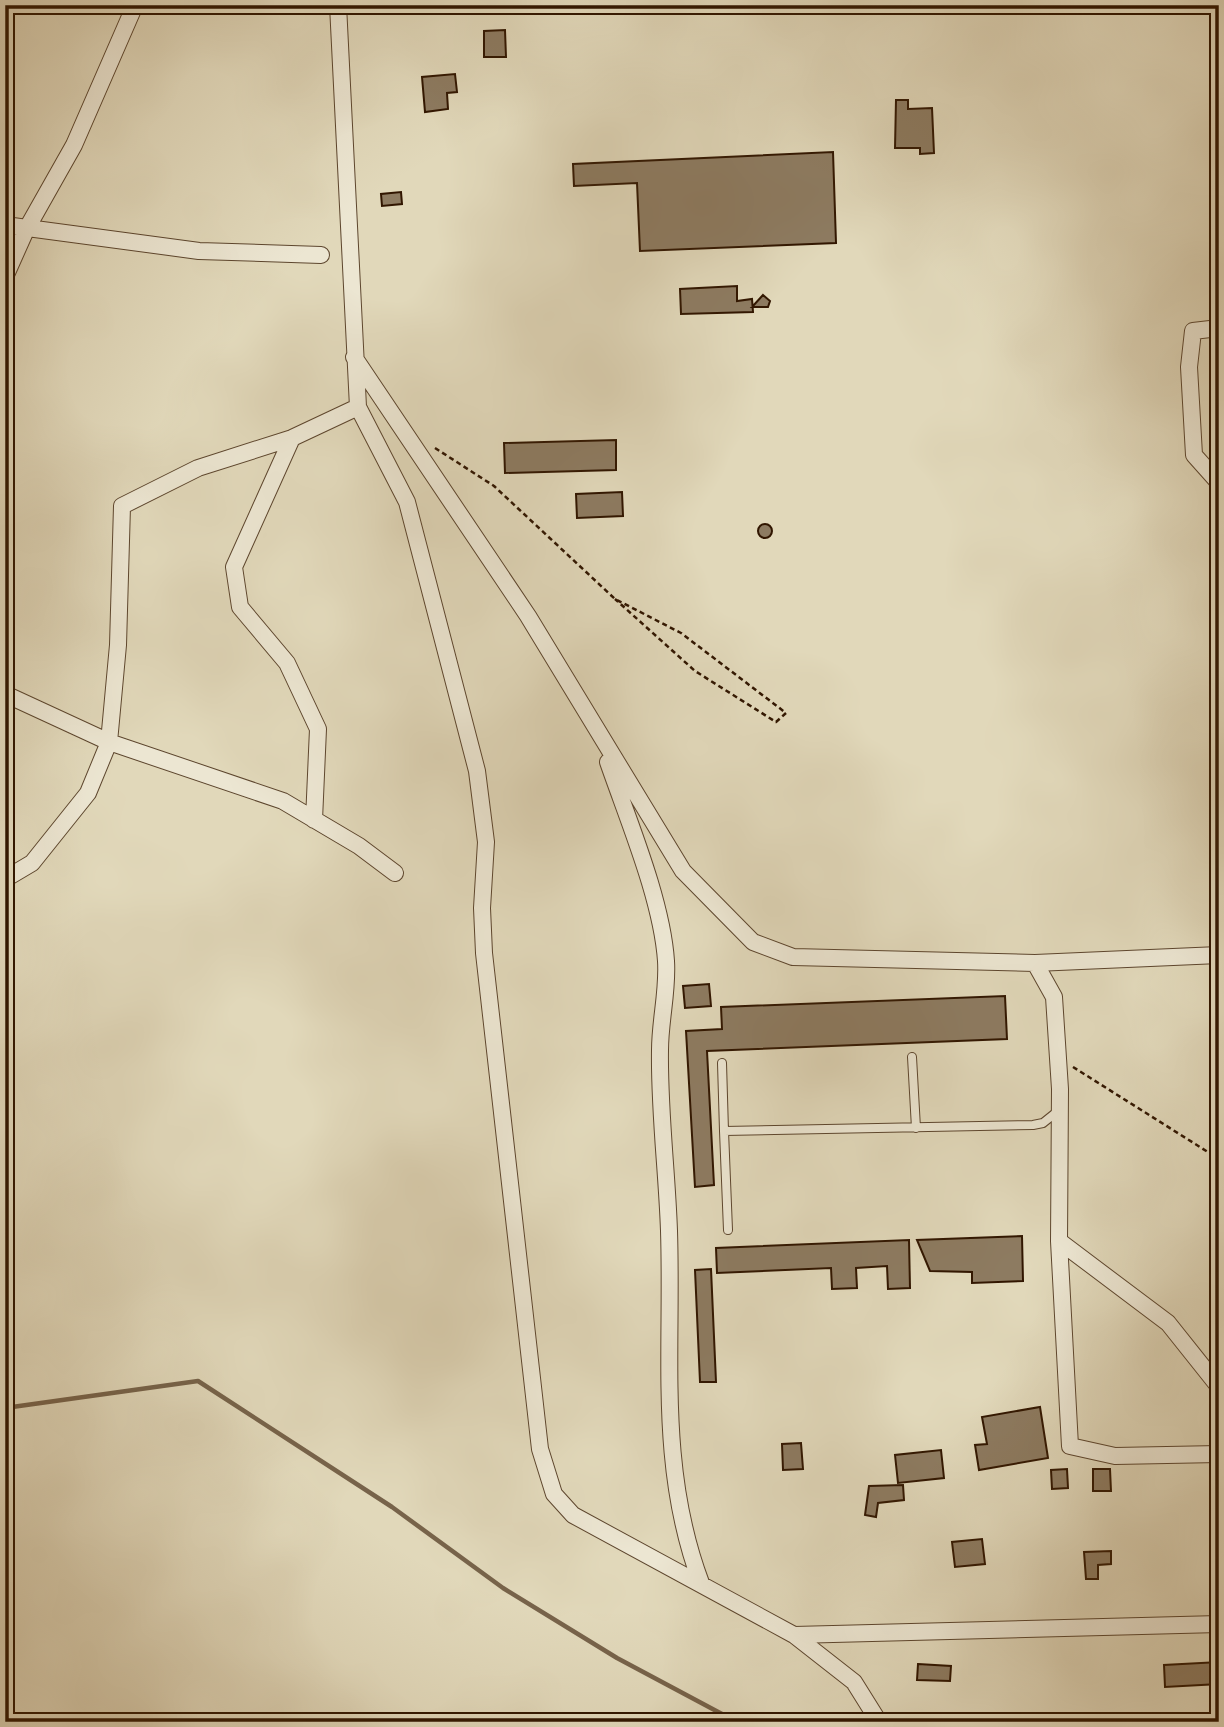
<svg xmlns="http://www.w3.org/2000/svg" width="1224" height="1727" font-family="'Libre Bodoni',serif">
	<style>
		.lines { fill: none; stroke-linecap: round; stroke-linejoin: round }
		.stream { stroke: #77634a; stroke-width: 4.5 }
		.building { fill: #8d7b61; stroke: #311600; stroke-width: 2 }
		.service-casing { stroke: #5d462e; stroke-width: 10 }
		.minor-casing { stroke: #5d462e; stroke-width: 18 }
		.path { stroke: #311600; stroke-width: 2.5; stroke-dasharray: 5 3.5; stroke-linecap: butt }
		.service { stroke: #ece6d2; stroke-width: 8 }
		.minor { stroke: #ece6d2; stroke-width: 16 }
	</style>
	<rect width="100%" height="100%" fill="#e1d8ba"/>
	<filter id="stains"><feTurbulence type="fractalNoise" baseFrequency=".00286" numOctaves="4"/><feColorMatrix values="0 0 0 0 .2 0 0 0 0 .09 0 0 0 0 .02 0 0 0 .5 -.17"/></filter>
	<radialGradient id="worn" r=".72"><stop offset=".6" stop-color="#630" stop-opacity="0"/><stop offset="1" stop-color="#630" stop-opacity=".3"/></radialGradient>
	<g class="lines">
		<path class="stream" d="M5 1408 198 1381 392 1507 503 1588 617 1658 737 1722"/>
	</g>
	<path class="building" d="M505 30 506 57H484V31Z
		M455 74 457 92 447 93 448 109 425 112 422 77Z
		M896 100H908V109L932 108 934 153 920 154V148H895Z
		M833 152 836 243 640 251 637 183 574 186 573 164Z
		M401 192 402 204 382 206 381 194Z
		M737 286V301L752 299 753 312 681 314 680 289Z
		M763 295 770 301 768 307H752Z
		M616 440V470L505 473 504 443Z
		M622 492 623 516 577 518 576 494Z
		M758 531a7 7 0 1 1 14 0a7 7 0 1 1-14 0Z
		M709 984 711 1006 685 1008 683 986Z
		M1005 996 1007 1039 707 1051 714 1185 695 1187 686 1031 722 1029 721 1007Z
		M1022 1236 1023 1281 972 1283V1272L930 1271 917 1240Z
		M909 1240 910 1288 888 1289 887 1266 856 1268 857 1288 832 1289 831 1268 717 1273 716 1248Z
		M711 1269 716 1382H700L695 1270Z
		M1040 1407 1048 1458 979 1470 975 1445 987 1444 982 1417Z
		M801 1443 803 1469 783 1470 782 1444Z
		M941 1450 944 1478 898 1483 895 1455Z
		M1067 1469 1068 1488 1052 1489 1051 1470Z
		M1093 1469H1110L1111 1491H1093Z
		M903 1485 904 1500 878 1503 876 1517 865 1515 869 1486Z
		M982 1539 985 1564 955 1567 952 1542Z
		M1111 1551V1564L1098 1565V1579H1086L1084 1552Z
		M1219 1662V1684L1165 1687 1164 1665Z
		M918 1664 951 1666 950 1681 917 1680Z"/>
	<g class="lines">
		<defs>
			<path id="service" d="M912 1057 916 1128
				M722 1063 724 1131 1033 1125 1043 1123 1058 1111
				M724 1131 728 1230"/>
			<path id="minor" d="M338 5 358 407 407 502 477 771 486 842 482 908 484 953 540 1449 554 1494 573 1515 794 1635 854 1682 879 1722
				M5 225 199 251 321 255
				M5 277 26 230 74 145 135 5
				M1219 328 1193 331 1189 367 1194 455 1219 483
				M354 357 528 616 683 871 753 942 793 957 1035 963 1219 955
				M292 438 234 567 240 607 287 663 318 729 314 820
				M5 694 109 742 283 801 359 846 395 873
				M608 762C628 820 662 900 666 961 668 991 660 1020 660 1050 659 1111 667 1171 669 1231 673 1352 657 1466 701 1583
				M5 879 32 863 88 793 109 742 118 645 122 506 198 468 292 438 358 407
				M1035 963 1054 997 1060 1089 1059 1241 1070 1446 1115 1456 1219 1454
				M1059 1241 1168 1323 1219 1387
				M794 1635 1219 1624"/>
		</defs>
		<use href="#service" class="service-casing"/>
		<use href="#minor" class="minor-casing"/>
		<path class="path" d="M435 448 494 486 615 599 681 633 786 713 776 722 695 671 615 599
			M1073 1067 1219 1159"/>
		<use href="#service" class="service"/>
		<use href="#minor" class="minor"/>
	</g>
	<rect width="1224" height="1727" fill="none" stroke="#e1d8ba" stroke-width="28"/>
	<rect x="7" y="7" width="1210" height="1713" fill="none" stroke="#311600" stroke-width="3.5"/>
	<rect x="14" y="14" width="1196" height="1699" fill="none" stroke="#311600" stroke-width="2"/>
	<rect width="100%" height="100%" filter="url(#stains)"/>
	<rect width="100%" height="100%" fill="url(#worn)"/>
</svg>
